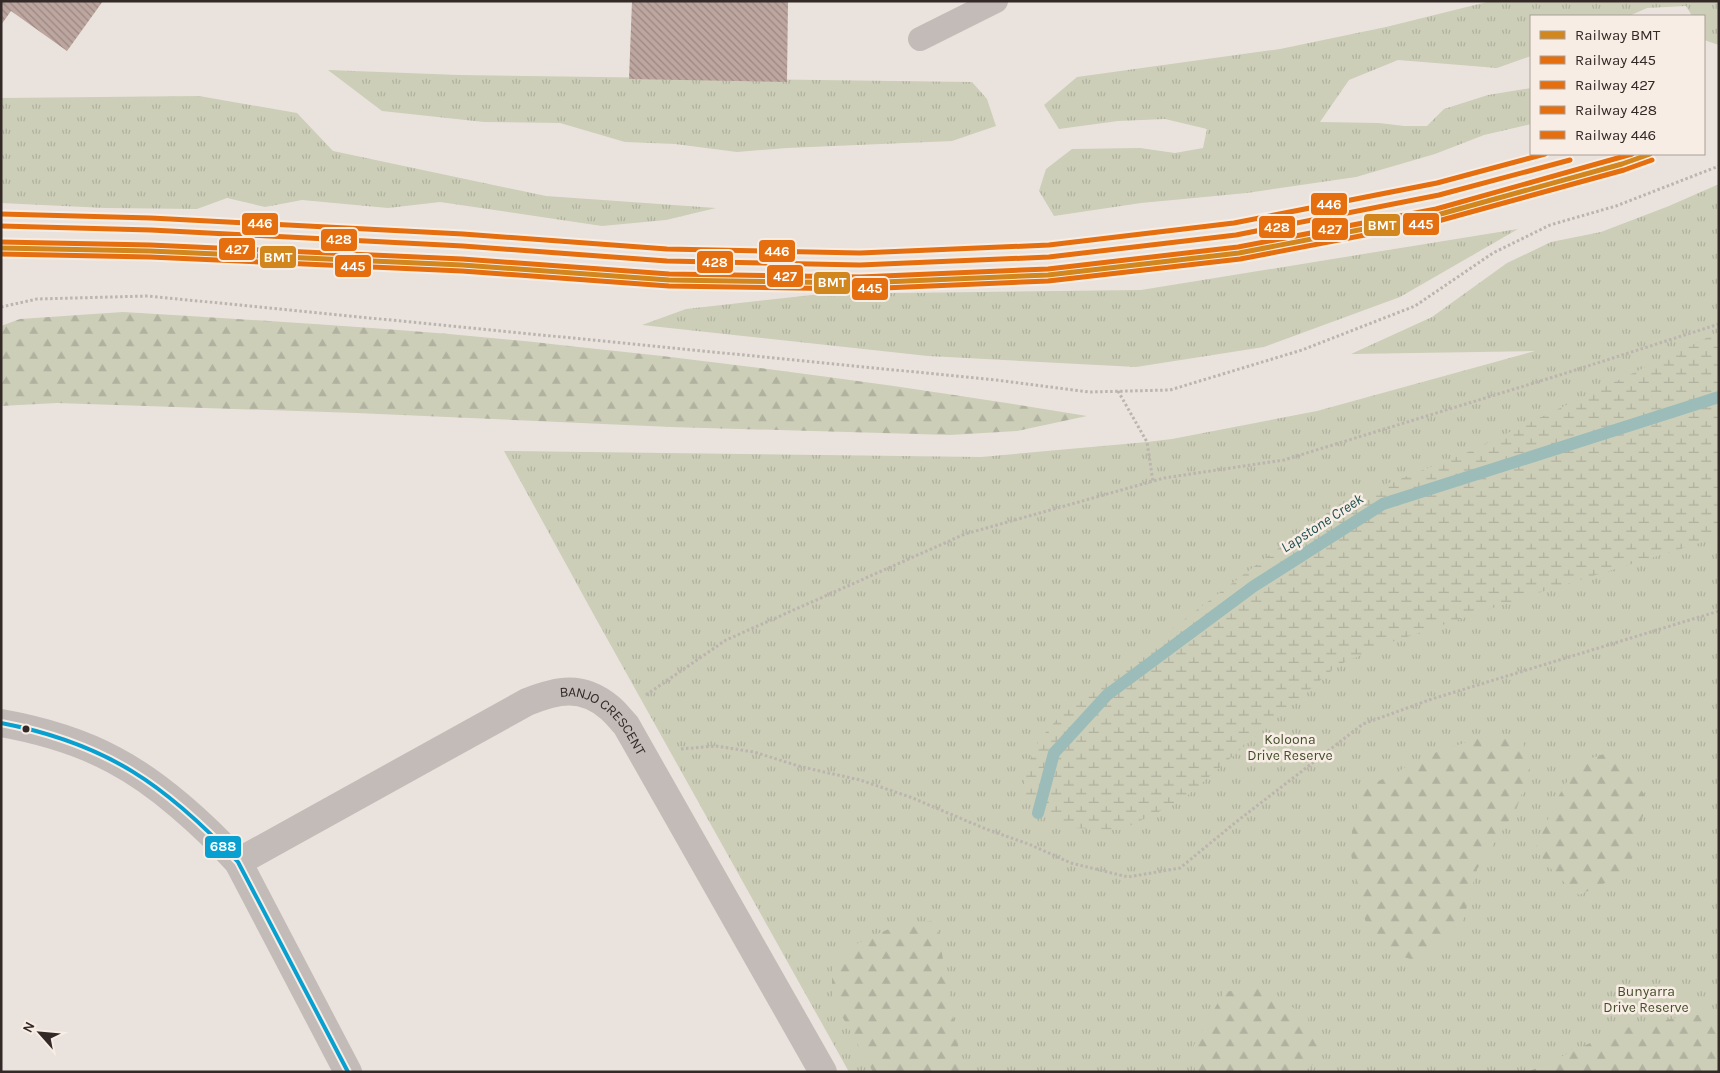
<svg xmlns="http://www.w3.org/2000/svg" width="1720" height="1073" font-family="Karla,sans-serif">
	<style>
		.grass { fill: url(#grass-tufts) }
		.forest { fill: url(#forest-firs) }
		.wetland { fill: url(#wetland-marsh) }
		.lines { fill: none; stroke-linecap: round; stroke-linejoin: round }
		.stream { stroke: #9bbcb9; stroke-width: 12 }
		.building { fill: url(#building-back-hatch) }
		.path { stroke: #bbb4af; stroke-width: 3; stroke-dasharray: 2.5 2.5; stroke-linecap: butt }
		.service { stroke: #c2bbb7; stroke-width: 24 }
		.minor { stroke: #c2bbb7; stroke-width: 28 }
		.bus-1-casing { stroke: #f8ede4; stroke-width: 8 }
		.bus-1 { stroke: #08a0d1; stroke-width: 4 }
		.rail-1-casing { stroke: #f8ede4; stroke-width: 9 }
		.rail-2-casing { stroke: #f8ede4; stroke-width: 9 }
		.rail-3-casing { stroke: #f8ede4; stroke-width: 9 }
		.rail-4-casing { stroke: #f8ede4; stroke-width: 9 }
		.rail-5-casing { stroke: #f8ede4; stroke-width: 9 }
		.rail-1 { stroke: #d1861e; stroke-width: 5 }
		.rail-2 { stroke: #e56e0f; stroke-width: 5 }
		.rail-3 { stroke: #e56e0f; stroke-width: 5 }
		.rail-4 { stroke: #e56e0f; stroke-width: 5 }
		.rail-5 { stroke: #e56e0f; stroke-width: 5 }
		.bus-dot { fill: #332926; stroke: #f8ede4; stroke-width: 2 }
		.labels { text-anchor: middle; stroke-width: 5; stroke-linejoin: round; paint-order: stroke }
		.street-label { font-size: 14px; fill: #332926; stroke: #f8ede4 }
		.park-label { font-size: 14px; fill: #444f2b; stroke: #f8ede4 }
		.water-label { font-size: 15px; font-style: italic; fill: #1e5151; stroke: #f8ede4 }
		.line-badge { stroke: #f8ede4; stroke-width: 2 }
		.badge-label { font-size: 14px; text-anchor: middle; font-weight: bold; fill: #fff }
	</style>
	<defs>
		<pattern id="grass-tufts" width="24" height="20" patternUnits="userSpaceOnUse" patternTransform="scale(1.25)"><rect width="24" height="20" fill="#ccceb8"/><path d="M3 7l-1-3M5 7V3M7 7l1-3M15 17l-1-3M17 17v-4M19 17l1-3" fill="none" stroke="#b0b19e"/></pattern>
		<pattern id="forest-firs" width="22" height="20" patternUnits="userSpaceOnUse" patternTransform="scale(1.25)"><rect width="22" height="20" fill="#ccceb8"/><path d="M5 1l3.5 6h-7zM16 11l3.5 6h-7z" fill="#b0b19e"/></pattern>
		<pattern id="wetland-marsh" width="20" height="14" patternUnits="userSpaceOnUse" patternTransform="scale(1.25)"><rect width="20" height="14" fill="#ccceb8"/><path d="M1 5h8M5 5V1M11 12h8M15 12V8" fill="none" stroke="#b0b19e"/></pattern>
		<pattern id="building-back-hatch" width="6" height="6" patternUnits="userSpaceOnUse" patternTransform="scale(1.25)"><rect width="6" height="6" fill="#bda69f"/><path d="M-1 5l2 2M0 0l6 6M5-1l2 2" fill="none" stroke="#9a8781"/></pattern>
	</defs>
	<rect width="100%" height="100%" fill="#eae3dd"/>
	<path class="grass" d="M1491 1H1719V45L1704 40V16H1692L1686 6 1647 8 1629 16H1531V56L1497 68 1398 60 1349 80 1320 122 1379 123 1404 126H1427L1444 109 1488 95 1531 88V124L1484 135 1435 154 1356 177 1247 193 1141 203 1054 216 1039 191 1046 169 1072 149 1140 148 1175 153 1203 148 1207 129 1165 119 1118 121 1059 129 1044 105 1077 77 1280 49 1386 27Z
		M328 70 459 75 972 82 987 99 996 126 952 141 787 148 737 152 675 144 625 142 560 123 484 122 382 111Z
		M199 96 297 113 333 151 546 196 716 208 666 220 602 226 440 202 388 208 302 200 265 207 227 198 197 209 105 208 1 203V98Z
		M1719 184V1072H849L595 617 504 451 981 457 1147 442 1172 439 1317 411 1535 351 1351 354 1432 317 1507 263 1551 242 1601 232 1669 206Z
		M1518 229 1400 297 1264 347 1136 367 928 356 642 325 686 309 821 294 1141 290Z"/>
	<path class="forest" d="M123 312C268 321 415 329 560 345 736 363 912 387 1087 416L1017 431 950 435 671 427 356 413 57 403 1 406V326L20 319Z
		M1491 734 1522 738 1530 771 1516 810 1477 869 1462 925 1424 963 1387 952 1365 920 1349 845 1363 789 1434 753Z
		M1615 750 1647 799 1629 872 1579 895 1557 876 1535 849 1557 799 1578 763Z
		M936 920 963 1072H873L832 998V971L839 954 854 945 893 927Z
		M1259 987 1307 1016 1321 1057 1304 1072H1195L1194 1045 1224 992Z
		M1719 1013V1072H1528L1620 1029 1686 1016Z"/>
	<path class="wetland" d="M1719 332V537L1528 596 1392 642 1338 665 1181 801 1121 830 1074 828 1024 799 1025 771 1039 740 1066 709 1338 503 1464 454Z"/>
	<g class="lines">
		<path class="stream" d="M1038 813 1054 753 1107 695 1254 586 1383 504 1719 397"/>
	</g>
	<path class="building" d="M1 1H103L67 51 11 11 1 25Z
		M632 1H788L787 82 629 79Z"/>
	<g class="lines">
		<path class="path" d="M1 307 37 299 148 296 996 380 1089 392 1170 390 1302 350 1415 306 1493 253 1550 225 1616 206 1719 166
			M1118 391 1147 442 1153 482
			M646 695 726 640 965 534 1164 478 1284 460 1563 374 1719 324
			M681 749 716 746 754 752 802 767 860 780 910 797 986 829 1031 845 1071 863 1128 877 1180 868 1236 822 1363 724 1432 699 1719 611"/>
		<path class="service" d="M920 39 996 1"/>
		<g class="minor">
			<path d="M1 723C40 730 79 741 114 760 158 783 204 825 238 862L348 1072"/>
			<path id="s1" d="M238 862 527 702C557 690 582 684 610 708 616 713 621 720 626 725L823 1072"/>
		</g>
		<defs>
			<path id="bus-1" d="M1 723C106 743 166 785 238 862L348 1072"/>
		</defs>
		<use href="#bus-1" class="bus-1-casing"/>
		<use href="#bus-1" class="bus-1"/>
		<defs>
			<path id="rail-1" d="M1 248 150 251 462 265 669 280 860 283 1048 275 1239 253 1437 215 1622 164 1650 154"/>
			<path id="rail-2" d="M1 254 150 257 462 271 669 286 860 289 1048 281 1240 259 1438 221 1624 170 1652 160"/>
			<path id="rail-3" d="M1 242 150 245 462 259 669 274 860 277 1048 269 1238 247 1436 209 1632 154"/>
			<path id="rail-4" d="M1 226 151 230 463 246 667 261 860 265 1049 257 1236 235 1439 195 1570 160"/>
			<path id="rail-5" d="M1 214 151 218 463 234 667 249 860 253 1049 245 1234 223 1437 183 1545 154"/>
		</defs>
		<use href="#rail-1" class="rail-1-casing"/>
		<use href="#rail-2" class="rail-2-casing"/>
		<use href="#rail-3" class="rail-3-casing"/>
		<use href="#rail-4" class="rail-4-casing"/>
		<use href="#rail-5" class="rail-5-casing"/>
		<use href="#rail-1" class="rail-1"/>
		<use href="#rail-2" class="rail-2"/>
		<use href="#rail-3" class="rail-3"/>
		<use href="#rail-4" class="rail-4"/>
		<use href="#rail-5" class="rail-5"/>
	</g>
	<circle class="bus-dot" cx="26" cy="729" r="4.5"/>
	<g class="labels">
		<g class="street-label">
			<text dy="5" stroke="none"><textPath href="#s1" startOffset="420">BANJO CRESCENT</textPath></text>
		</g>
		<g class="park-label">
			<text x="1290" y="744">Koloona<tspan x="1290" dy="16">Drive Reserve</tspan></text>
			<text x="1646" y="996">Bunyarra<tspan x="1646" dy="16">Drive Reserve</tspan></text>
		</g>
		<g class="water-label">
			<text transform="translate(1322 523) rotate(-33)" y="5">Lapstone Creek</text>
		</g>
	</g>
	<g class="line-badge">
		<rect x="1310" y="192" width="38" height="24" rx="5" fill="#e56e0f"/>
		<rect x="241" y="212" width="38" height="24" rx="5" fill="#e56e0f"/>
		<rect x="1402" y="212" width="38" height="24" rx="5" fill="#e56e0f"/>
		<rect x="1363" y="213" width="38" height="24" rx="5" fill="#d1861e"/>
		<rect x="1258" y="215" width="38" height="24" rx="5" fill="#e56e0f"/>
		<rect x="1311" y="217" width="38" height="24" rx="5" fill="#e56e0f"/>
		<rect x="320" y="228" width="38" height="24" rx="5" fill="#e56e0f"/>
		<rect x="218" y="237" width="38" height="24" rx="5" fill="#e56e0f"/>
		<rect x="758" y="239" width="38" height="24" rx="5" fill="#e56e0f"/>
		<rect x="259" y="245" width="38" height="24" rx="5" fill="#d1861e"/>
		<rect x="696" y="250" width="38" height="24" rx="5" fill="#e56e0f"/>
		<rect x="334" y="254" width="38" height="24" rx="5" fill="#e56e0f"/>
		<rect x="766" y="264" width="38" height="24" rx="5" fill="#e56e0f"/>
		<rect x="813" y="271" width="38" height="24" rx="5" fill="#d1861e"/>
		<rect x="851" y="277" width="38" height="24" rx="5" fill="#e56e0f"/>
		<rect x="204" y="835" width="38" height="24" rx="5" fill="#08a0d1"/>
	</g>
	<g class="badge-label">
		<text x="1329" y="209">446</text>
		<text x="260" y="228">446</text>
		<text x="1421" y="229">445</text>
		<text x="1382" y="230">BMT</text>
		<text x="1277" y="232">428</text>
		<text x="1330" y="234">427</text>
		<text x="339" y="244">428</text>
		<text x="237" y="254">427</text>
		<text x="777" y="256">446</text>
		<text x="278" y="262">BMT</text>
		<text x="715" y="267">428</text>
		<text x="353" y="271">445</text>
		<text x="785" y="281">427</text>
		<text x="832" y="287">BMT</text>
		<text x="870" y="293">445</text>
		<text x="223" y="851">688</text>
	</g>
	<rect width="1720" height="1073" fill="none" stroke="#332926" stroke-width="5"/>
	<rect x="1530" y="15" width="175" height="140" fill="#f8ede4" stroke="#a99f98"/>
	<rect x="1540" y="31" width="25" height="8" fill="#d1861e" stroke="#a99f98"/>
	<text x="1575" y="40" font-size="15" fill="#332926">Railway BMT</text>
	<rect x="1540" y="56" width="25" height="8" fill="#e56e0f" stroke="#a99f98"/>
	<text x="1575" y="65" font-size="15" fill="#332926">Railway 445</text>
	<rect x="1540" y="81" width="25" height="8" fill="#e56e0f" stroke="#a99f98"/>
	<text x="1575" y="90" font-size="15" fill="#332926">Railway 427</text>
	<rect x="1540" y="106" width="25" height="8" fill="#e56e0f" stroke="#a99f98"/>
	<text x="1575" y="115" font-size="15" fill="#332926">Railway 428</text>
	<rect x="1540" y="131" width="25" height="8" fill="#e56e0f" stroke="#a99f98"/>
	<text x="1575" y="140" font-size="15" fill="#332926">Railway 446</text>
	<g transform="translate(40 1033) rotate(297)" stroke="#f8ede4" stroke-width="4" paint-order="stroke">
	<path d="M0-4L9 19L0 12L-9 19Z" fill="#332926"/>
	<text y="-8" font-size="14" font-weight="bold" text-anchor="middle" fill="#332926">N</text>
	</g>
</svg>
